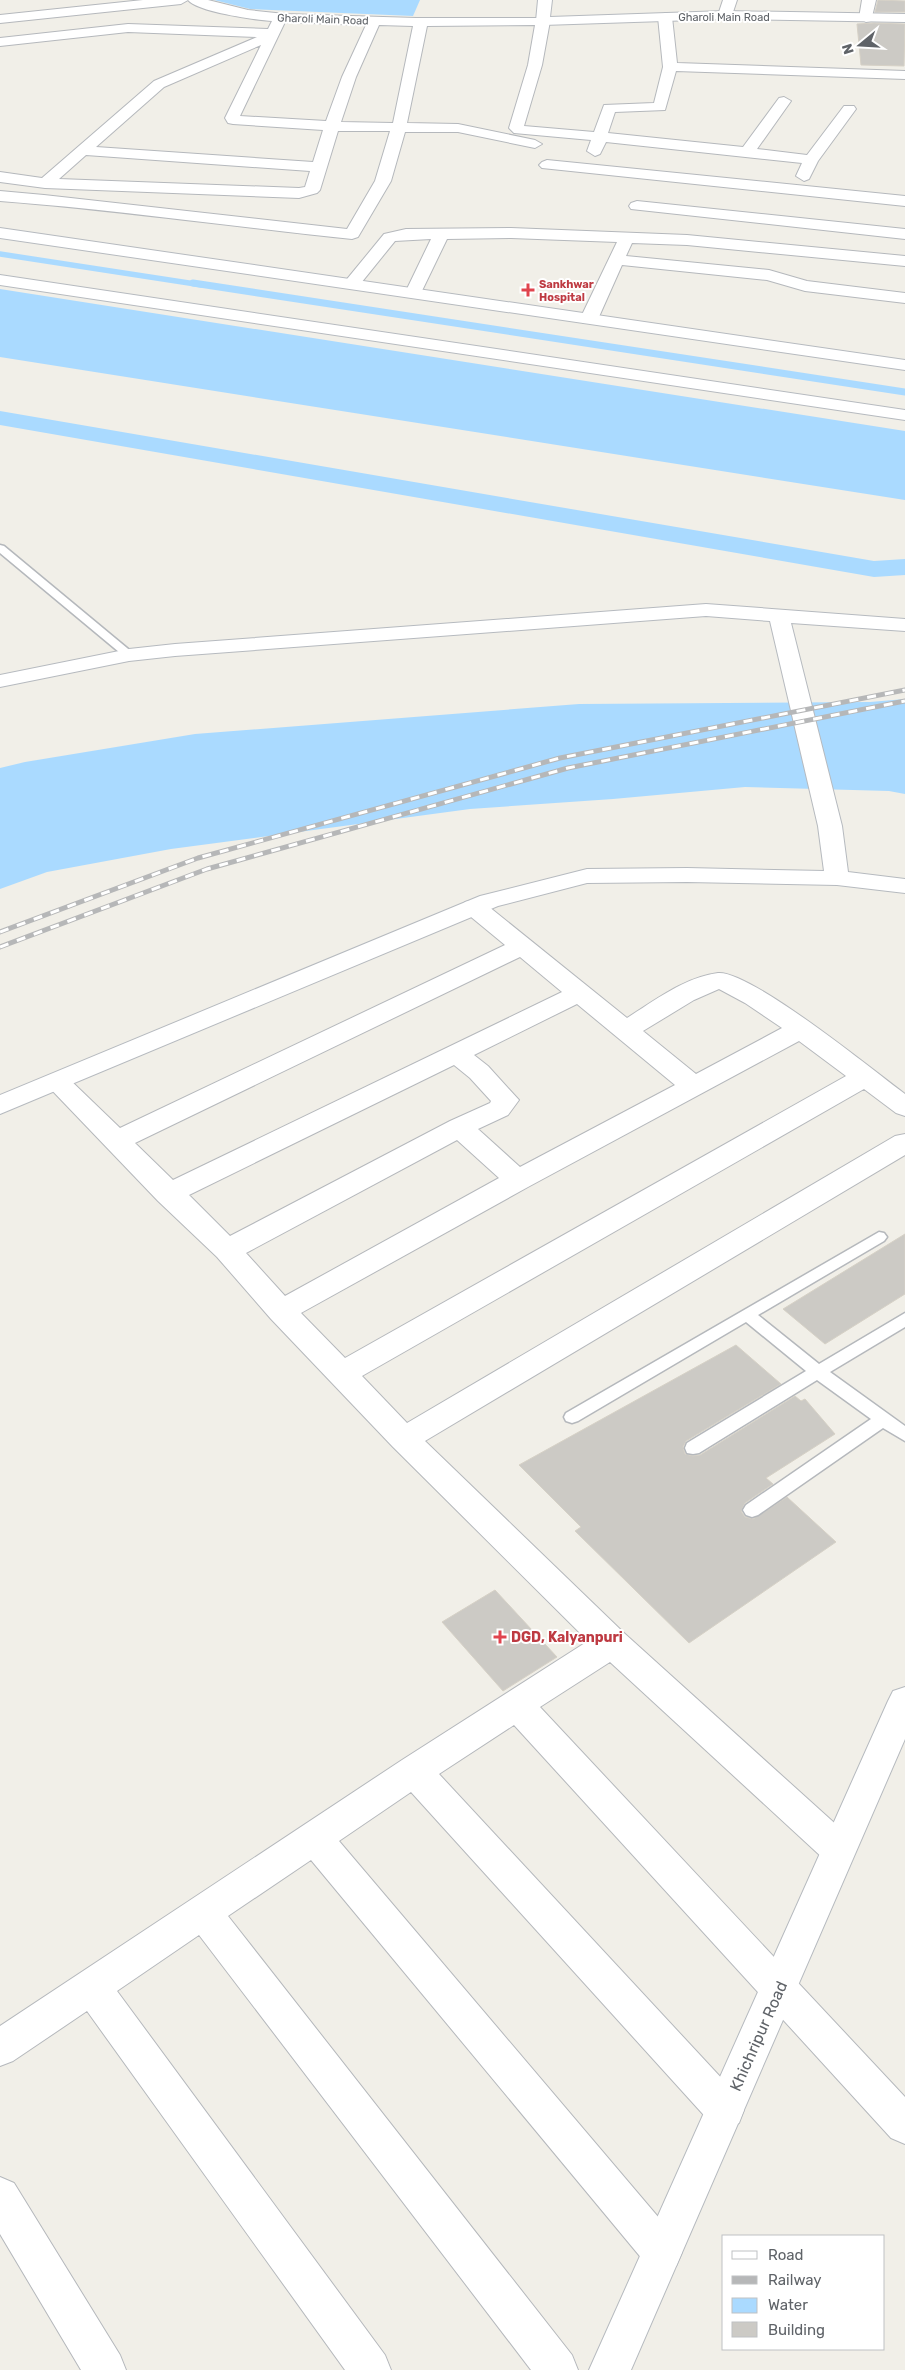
<svg xmlns="http://www.w3.org/2000/svg" width="905" height="2370" font-family="Rubik,sans-serif">
	<style>
		.water { fill: #aadaff }
		.lines { fill: none; stroke-linecap: round; stroke-linejoin: round }
		.stream-far1 { stroke: #aadaff; stroke-width: 5.5 }
		.stream { stroke: #aadaff; stroke-width: 7 }
		.canal { fill: #aadaff; fill-rule: evenodd }
		.building { fill: #cccac5; stroke: #d6d1c6 }
		.lane-casing { stroke: #b5b8bc; stroke-width: 3 }
		.street-casing { stroke: #b5b8bc; stroke-width: 2 }
		.secondary-casing { stroke: #b6babf; stroke-width: 2 }
		.lane { fill: #fff; fill-rule: evenodd }
		.street { fill: #fff; fill-rule: evenodd }
		.secondary { fill: #fff; fill-rule: evenodd }
		.rail-casing { stroke: #b6b7b8; stroke-width: 5 }
		.rail { stroke: #fff; stroke-width: 3; stroke-dasharray: 9; stroke-linecap: butt }
		.health-dot { fill: #e0444e; stroke: #fff; stroke-width: 2 }
		.labels { text-anchor: middle; stroke-width: 4; stroke-linejoin: round; paint-order: stroke }
		.far-street-label { font-size: 11px; fill: #5f6368; stroke: #fff }
		.far-health-label { font-size: 11px; font-weight: bold; fill: #be3a42; stroke: #fff; text-anchor: start }
		.health-label { font-size: 14px; font-weight: bold; fill: #be3a42; stroke: #fff; text-anchor: start }
		.near-street-label { font-size: 16px; fill: #5f6368; stroke: #fff }
	</style>
	<rect width="100%" height="100%" fill="#f1efe8"/>
	<path class="water" d="M214 0H420L413 16 250 9Z
		M0 289 905 431V500L0 357Z
		M905 699V794L889 791 745 787 613 799 470 809 171 849 47 872 0 889V768L25 762 195 734 579 704 870 702Z"/>
	<g class="lines">
		<path class="stream-far1" d="M0 254 202 285"/>
		<path class="stream" d="M193 283 905 392"/>
		<path class="canal" d="M0 411 874 561 905 559V575L874 577 0 425Z"/>
	</g>
	<path class="building" d="M878 0 905 1V12H875Z
		M874 23 905 24 904 66 861 65 857 24Z
		M905 1234V1294L825 1344 783 1309Z
		M736 1345 781 1384 686 1441 683 1447 685 1454 693 1456 700 1455 795 1396 801 1401 805 1399 835 1434 766 1478 773 1484 745 1503 741 1511 745 1517 753 1519 787 1497 836 1542 689 1643 575 1531 581 1527 519 1465Z
		M495 1590 557 1657 503 1691 442 1622Z"/>
	<g class="lines">
		<defs>
			<path id="lane" d="M0 545 4 546 133 653 135 655 133 657H125L0 553Z
				M879 1232 884 1233 887 1237 884 1241 758 1315 819 1364 905 1313V1327L830 1372 905 1426V1441L883 1428 758 1515 752 1517 746 1515 743 1510 746 1505 871 1419 817 1380 699 1453 693 1454 687 1453 685 1448 687 1443 806 1371 746 1322 578 1421 572 1423 566 1421 564 1417 566 1413Z"/>
			<path id="street" d="M143 0H188L181 4 0 23V15Z
				M188 0H208L248 10 285 14 416 18H548L550 21 542 65 524 126 594 132 604 105 654 103 663 67 658 17 665 13 672 17 677 63 905 71V79L676 71 665 110 615 112 608 133 743 147 779 98 784 97 791 101 757 149 807 155 844 106H854L856 109 818 161 809 179 804 181 796 176 802 163 606 142 600 154 595 156 587 151 591 140 514 133 509 128 528 65 535 25 427 26 407 123 458 124 535 140 542 144 535 148 458 132H405L391 181 358 237 352 239C235 227 118 210 0 201V191L44 195 347 229 375 181 390 131H338L320 190 317 193 299 198 45 188 0 182V172L42 178 154 81 257 37 128 32 0 46V38L128 24 268 29 272 21C255 20 198 12 188 0ZM285 22 366 25 342 77 326 121 240 116ZM379 25 413 26 393 123 341 122 356 77ZM261 45 225 118 228 123 233 124 323 130 313 162 96 147 164 87ZM86 155 310 171 305 187 299 188 59 179Z
				M723 0H737L732 15 725 19 718 15Z
				M862 0H876L871 21 866 22 859 18Z
				M547 160 905 196V206L542 168 539 165 542 162Z
				M637 201 905 229V239L631 209 629 206 631 203Z
				M511 228 687 235 905 256V266L687 245 632 243 626 256 769 270 807 281 905 293V303L805 291 767 280 622 265 598 319 595 323H583L580 319 617 242 511 238 447 239 419 297H407L405 293 431 239 395 241 357 288H345L343 284 384 234 406 229Z
				M474 900 483 902 627 1018C654 1001 685 977 718 973 750 970 874 1071 905 1094V1116L896 1113 864 1089 362 1376 407 1423 895 1136 905 1134V1155L425 1441 624 1633 851 1838 856 1849 851 1860 838 1865 825 1860 610 1662 540 1707 905 2097V2144L891 2138 514 1725 439 1774 739 2097 744 2110 739 2123 725 2129 711 2123 411 1792 339 1841 676 2238 682 2252 676 2266 662 2272 648 2266 311 1860 228 1916 572 2355 578 2370H531L199 1935 117 1991 385 2355 391 2370H345L87 2011 13 2061 0 2066V2026L402 1760 588 1641 393 1447 271 1319 217 1257 158 1201 44 1082 48 1076 57 1073 66 1076 120 1128 505 945 465 912 462 907 465 902ZM520 957 562 992 173 1180 135 1143ZM719 989 745 1003 782 1028 696 1074 643 1031 694 1000ZM577 1004 675 1085 520 1167 478 1129 508 1115 519 1100 488 1066 474 1055ZM799 1041 846 1076 345 1358 301 1313 528 1187ZM454 1065 470 1078 491 1101 490 1103 450 1121 230 1236 189 1195ZM457 1140 499 1178 285 1296 246 1253Z
				M0 2177 14 2183 120 2355 126 2370H81L0 2234Z"/>
			<path id="secondary" d="M538 0H552L550 17 725 11 905 14V22L725 19 543 25 536 21Z
				M0 228 905 360V370L0 238Z
				M0 275 905 410V420L0 285Z
				M706 604 905 619V631L791 623 842 826 848 872 905 879V893L837 885 687 882 587 883 498 906 0 1114V1095L480 896 587 869 687 868 824 871 818 826 770 621 706 616 175 656 129 661 0 687V675L129 649 175 644Z
				M905 1687V1739L631 2370H589L888 1701 893 1691Z"/>
		</defs>
		<use href="#lane" class="lane-casing"/>
		<use href="#street" class="street-casing"/>
		<use href="#secondary" class="secondary-casing"/>
		<use href="#lane" class="lane"/>
		<use href="#street" class="street"/>
		<use href="#secondary" class="secondary"/>
		<defs>
			<path id="rail" d="M0 932 198 858 560 758 905 690
				M0 947 207 869 568 768 905 701"/>
		</defs>
		<use href="#rail" class="rail-casing"/>
		<use href="#rail" class="rail"/>
	</g>
	<g class="health-dot">
		<path d="M525.5 282.5h5v5h5v5h-5v5h-5v-5h-5v-5h5z"/>
		<path d="M497.5 1629.5h5v5h5v5h-5v5h-5v-5h-5v-5h5z"/>
	</g>
	<g class="labels">
		<g class="far-street-label">
			<text x="724" y="21">Gharoli Main Road</text>
			<text transform="translate(323 19) rotate(2)" y="4">Gharoli Main Road</text>
		</g>
		<g class="far-health-label">
			<text x="539" y="288">Sankhwar<tspan x="539" dy="13">Hospital</tspan></text>
		</g>
		<g class="health-label">
			<text x="511" y="1642">DGD, Kalyanpuri</text>
		</g>
		<g class="near-street-label">
			<text transform="translate(758 2036) rotate(-66)" y="6">Khichripur Road</text>
		</g>
	</g>
	<rect x="722" y="2235" width="162" height="115" fill="#ffffff" stroke="#bfc1c3"/>
	<rect x="732" y="2251" width="25" height="8" fill="#ffffff" stroke="#bfc1c3"/>
	<text x="768" y="2260" font-size="15" fill="#5f6368">Road</text>
	<rect x="732" y="2276" width="25" height="8" fill="#b6b7b8" stroke="#bfc1c3"/>
	<text x="768" y="2285" font-size="15" fill="#5f6368">Railway</text>
	<rect x="732" y="2298" width="25" height="15" fill="#aadaff" stroke="#bfc1c3"/>
	<text x="768" y="2310" font-size="15" fill="#5f6368">Water</text>
	<rect x="732" y="2322" width="25" height="15" fill="#cccac5" stroke="#bfc1c3"/>
	<text x="768" y="2335" font-size="15" fill="#5f6368">Building</text>
	<g transform="translate(860 45) rotate(252)" stroke="#ffffff" stroke-width="4" paint-order="stroke">
	<path d="M0-4L9 19L0 12L-9 19Z" fill="#5f6368"/>
	<text y="-8" font-size="14" font-weight="bold" text-anchor="middle" fill="#5f6368">N</text>
	</g>
</svg>
